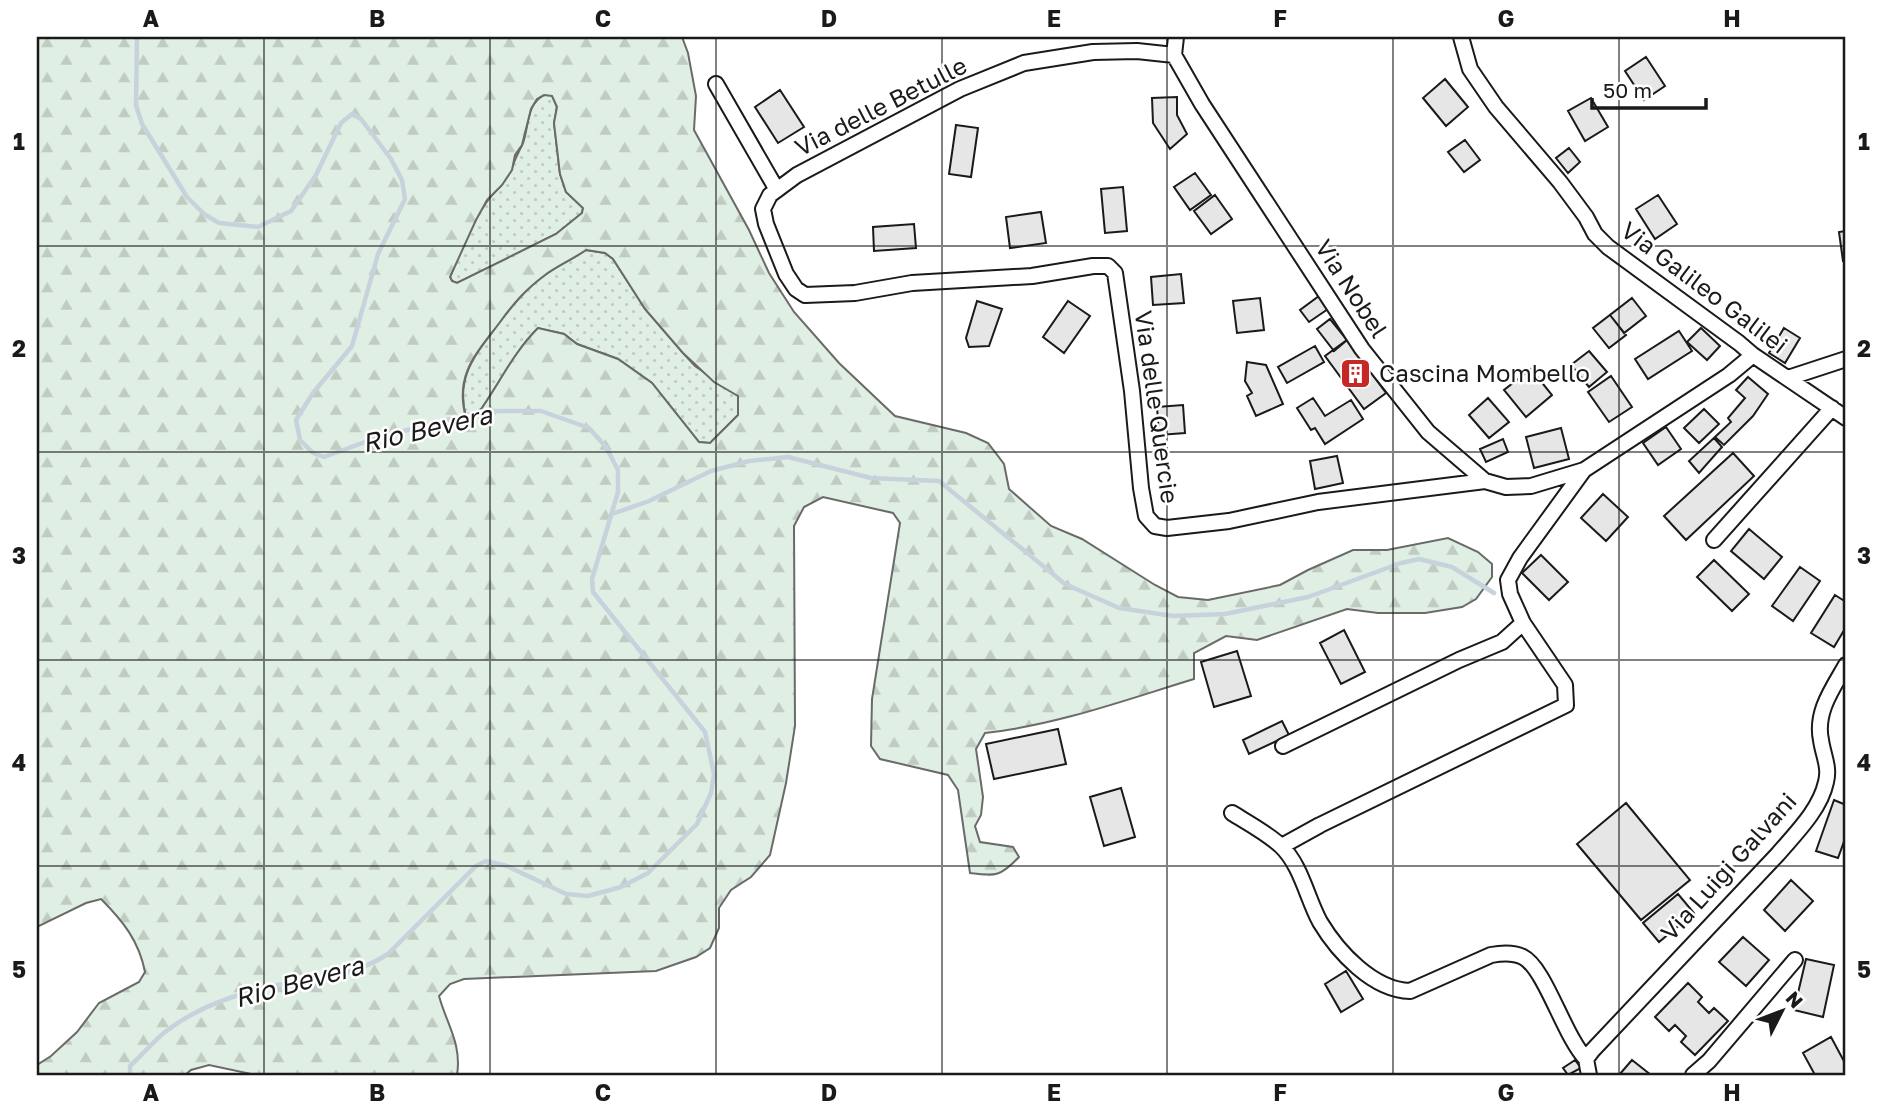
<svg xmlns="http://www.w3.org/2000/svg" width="1883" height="1112" font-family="'Golos Text',sans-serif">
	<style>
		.green { fill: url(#green-dots); stroke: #6a6a6a; stroke-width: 2 }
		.forest { fill: url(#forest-firs); stroke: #6a6a6a; stroke-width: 2; fill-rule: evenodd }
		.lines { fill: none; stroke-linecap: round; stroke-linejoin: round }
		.stream { stroke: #c6d2dc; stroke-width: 4.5 }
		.building { fill: #e6e6e6; stroke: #1a1a1a; stroke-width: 2 }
		.street-casing { stroke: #1a1a1a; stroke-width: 18 }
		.street { stroke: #fff; stroke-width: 14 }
		.grid { fill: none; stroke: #1a1a1a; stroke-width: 2; stroke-opacity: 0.55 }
		.labels { text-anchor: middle; stroke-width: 5; stroke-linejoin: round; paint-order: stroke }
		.street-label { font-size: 24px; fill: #1a1a1a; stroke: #fff }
		.poi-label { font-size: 24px; fill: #1a1a1a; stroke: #fff; text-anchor: start }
		.water-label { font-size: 26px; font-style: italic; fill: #1a1a1a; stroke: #fff }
		.neatline { fill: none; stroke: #1a1a1a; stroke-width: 2.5 }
		.grid-label { font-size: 23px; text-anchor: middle; font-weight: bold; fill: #1a1a1a }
	</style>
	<defs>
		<pattern id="green-dots" width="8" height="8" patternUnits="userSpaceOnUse" patternTransform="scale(1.75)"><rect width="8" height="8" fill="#e0efe3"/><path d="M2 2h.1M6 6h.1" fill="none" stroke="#c0ccc2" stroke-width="1.8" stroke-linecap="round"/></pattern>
		<pattern id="forest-firs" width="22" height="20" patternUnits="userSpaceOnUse" patternTransform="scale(1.75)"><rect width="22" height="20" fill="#e0efe3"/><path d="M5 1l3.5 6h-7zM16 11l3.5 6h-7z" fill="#c0ccc2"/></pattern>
	</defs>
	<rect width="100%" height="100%" fill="#fff"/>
	<path class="green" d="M544 95H552L557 107 554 123 560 174 566 192 583 208 582 213 556 234 457 283 452 281 450 277C460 252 470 226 486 203 494 191 507 182 512 168 515 158 519 152 523 143 529 127 526 104 544 95Z
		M586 250 605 253 613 259 645 309 683 353 695 366 738 396V415L710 443 699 442 652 383 618 359 577 344 564 334 538 328C511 355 497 389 474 419L466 418C455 375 476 354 500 322 514 303 525 290 545 275 557 266 573 259 586 250Z"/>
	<path class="forest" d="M37 37H682L688 53 696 96 694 130 749 230 769 273 794 312 839 363 895 416 966 433 988 443 1004 464 1009 489 1051 526 1082 539 1155 585 1178 597 1208 600 1280 585 1308 570 1353 550H1387L1448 538 1478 552 1492 564V577L1476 599 1462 607 1425 613H1378L1347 609 1257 640 1226 636 1194 653V679C1125 700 1057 725 985 733L976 749 983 797 981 815 975 826 980 842 1013 847 1019 857C1000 877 996 876 970 873L958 790 948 775 880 759 871 746 872 699 900 523 893 513 823 497 804 507 794 526 795 726 786 783 770 855 751 877 731 890 719 908V928L710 948 696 957 656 971 464 979 450 984 439 996C447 1025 462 1044 457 1075H256L209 1065 191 1070 185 1075H37V1065L51 1056 77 1032 99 1003 139 982 145 972C139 941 123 921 101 899L86 903 37 927ZM544 95 552 96 557 107 554 123 560 174 566 192 583 208 582 213 556 234 457 283 452 281 450 277 476 220 487 200 502 185 512 170 515 155 522 145 531 109 537 99ZM586 250 605 253 613 259 645 309 683 353 714 382 738 396V415L710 443 699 442 652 383 618 359 577 344 564 334 538 328C511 355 497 389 474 419L466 418C454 375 476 354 500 322 514 303 525 290 545 275 557 266 573 259 586 250Z"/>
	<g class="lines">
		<path class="stream" d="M612 514 649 501 711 471 749 461 788 457 871 478 939 481 1065 584 1119 608 1173 616 1225 614 1308 597 1401 563 1419 559 1452 567 1494 593
			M130 1075V1066C142 1055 153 1042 165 1032 197 1007 235 994 274 986 317 977 349 979 388 954L476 866 486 861 507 866 566 894 588 896 621 887 648 873 697 824 711 793 714 774 705 732 593 592 592 579 618 492V470L606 447 589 428 541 411H483L376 438 324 457 313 453 300 440 296 420 313 393 352 346 378 254 405 199 402 180 391 159 361 119 352 114 341 123 316 175 291 211 258 227 219 223 204 214 187 197 142 124 136 105 137 37"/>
	</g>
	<path class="building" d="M1646 57 1665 86 1644 100 1625 71Z
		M1445 79 1468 107 1446 126 1423 98Z
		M780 90 804 127 778 143 755 107Z
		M1177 97V115L1187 134 1170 149 1153 123 1152 98Z
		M1591 98 1608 127 1585 141 1568 111Z
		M956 125 978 128 971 177 949 174Z
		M1465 140 1480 160 1464 172 1448 152Z
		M1569 148 1580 162 1568 173 1556 158Z
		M1195 173 1211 195 1190 210 1174 187Z
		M1123 187 1127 231 1105 233 1101 189Z
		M1215 195 1232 219 1211 234 1194 211Z
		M1658 195 1677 224 1655 239 1636 209Z
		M1041 212 1046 243 1010 248 1006 217Z
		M914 224 916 248 874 251 873 227Z
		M1846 231V260L1843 261 1839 232Z
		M1181 274 1184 303 1153 305 1151 277Z
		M1319 296 1328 309 1309 322 1300 310Z
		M1260 298 1264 330 1237 333 1233 301Z
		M1632 298 1646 316 1624 333 1610 315Z
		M977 301 1002 309 989 346 969 347 966 338Z
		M1068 301 1090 316 1064 353 1043 337Z
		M1610 315 1626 335 1609 348 1593 328Z
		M1330 319 1347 340 1334 351 1317 329Z
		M1701 328 1720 346 1707 360 1687 342Z
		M1784 328 1800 338 1785 363 1769 353Z
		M1679 331 1692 351 1648 379 1635 359Z
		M1347 340 1386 393 1364 409 1325 356Z
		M1315 346 1324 362 1287 383 1278 367Z
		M1589 351 1607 372 1589 387 1571 365Z
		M1247 362 1266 365 1283 404 1256 416 1247 396 1252 393 1245 381Z
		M1531 369 1552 395 1526 417 1504 390Z
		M1611 376 1632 407 1609 422 1588 392Z
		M1748 377 1768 394 1753 416 1724 445 1715 437 1731 422 1728 418 1745 398 1736 390Z
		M1313 398 1325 416 1351 400 1363 419 1325 444 1315 428 1311 430 1297 408Z
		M1488 398 1509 422 1489 438 1469 415Z
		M1183 405 1185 433 1159 435 1157 407Z
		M1704 409 1719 424 1699 443 1684 428Z
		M1666 427 1681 449 1658 465 1643 443Z
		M1561 428 1569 459 1534 468 1526 437Z
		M1714 438 1722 447 1699 473 1689 461Z
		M1503 439 1508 452 1486 462 1480 449Z
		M1733 453 1754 476 1686 540 1664 516Z
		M1337 456 1343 483 1315 489 1310 461Z
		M1603 494 1628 517 1606 541 1581 518Z
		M1749 529 1782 557 1764 579 1731 551Z
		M1541 555 1568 582 1549 600 1522 573Z
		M1714 560 1749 594 1732 611 1697 577Z
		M1800 567 1820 581 1793 621 1772 606Z
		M1835 595 1846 602V627L1834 647 1811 633Z
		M1344 630 1365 672 1341 684 1320 643Z
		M1237 651 1251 696 1214 707 1201 662Z
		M1282 721 1289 735 1249 754 1243 740Z
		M1058 729 1066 764 994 779 986 744Z
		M1121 788 1135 837 1104 846 1090 797Z
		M1834 800 1846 805V836L1838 858 1816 851Z
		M1626 803 1690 880 1641 920 1577 844Z
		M1791 880 1813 901 1785 931 1764 910Z
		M1678 894 1694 913 1659 942 1643 923Z
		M1743 937 1769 960 1746 986 1719 962Z
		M1806 959 1834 965 1823 1017 1794 1010Z
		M1346 971 1363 999 1341 1012 1325 984Z
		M1688 983 1702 997 1698 1002 1709 1013 1714 1008 1728 1021 1695 1055 1681 1042 1686 1036 1675 1025 1669 1031 1655 1017Z
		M1831 1037 1846 1065V1075H1815L1803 1053Z
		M1575 1060 1581 1068 1568 1075 1563 1068Z
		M1632 1060 1651 1075H1619Z"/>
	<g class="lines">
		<defs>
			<path id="street" d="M1461 37 1470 69 1496 107 1560 182 1586 217 1595 234 1608 247 1739 343 1753 355 1846 418
				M1174 55 1137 51 1093 52 1024 63 960 89 797 175 770 195 763 209 766 224 786 274 796 289 805 295 855 293 912 283 1032 276 1093 266H1108L1115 273 1132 391 1141 488 1146 516 1155 526 1167 528 1229 521 1318 502 1485 481
				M1174 55 1202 104 1362 349 1428 432 1485 481 1506 487 1531 486 1584 470 1729 375 1753 355
				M1174 55 1176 37
				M716 84 777 190
				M1788 378 1846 359
				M1714 540 1832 408
				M1283 746 1459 660 1502 642 1523 623
				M1232 813C1248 823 1267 833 1281 846 1301 865 1307 898 1320 922 1338 952 1373 990 1410 991L1491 955C1502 953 1513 952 1523 957 1545 968 1564 1036 1586 1059
				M1282 846 1320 825 1566 705 1565 685 1523 623 1510 594 1508 580 1520 558 1584 470
				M1589 1075 1586 1059 1592 1051 1778 854C1795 834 1820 810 1826 782 1830 767 1823 755 1821 740 1815 712 1833 688 1846 665
				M1693 1075 1709 1061 1795 960"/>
		</defs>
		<use href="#street" class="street-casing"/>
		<use href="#street" class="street"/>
	</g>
	<path class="grid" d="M264 37V1075M490 37V1075M716 37V1075M942 37V1075M1167 37V1075M1393 37V1075M1619 37V1075M37 246H1846M37 452H1846M37 660H1846M37 866H1846"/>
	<defs>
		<symbol id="building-square" viewBox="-11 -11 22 22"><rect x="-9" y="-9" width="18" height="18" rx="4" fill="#c62828" stroke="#fff"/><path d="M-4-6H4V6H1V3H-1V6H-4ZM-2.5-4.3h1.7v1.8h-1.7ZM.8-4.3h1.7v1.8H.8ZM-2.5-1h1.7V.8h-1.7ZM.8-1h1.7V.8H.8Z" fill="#fff"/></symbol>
	</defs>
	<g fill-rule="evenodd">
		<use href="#building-square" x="1338" y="356" width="35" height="35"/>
	</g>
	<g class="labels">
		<g class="street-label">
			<text transform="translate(881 107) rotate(-27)" y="8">Via delle Betulle</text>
			<text transform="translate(1704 288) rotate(37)" y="8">Via Galileo Galilei</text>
			<text transform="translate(1351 289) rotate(57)" y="8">Via Nobel</text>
			<text transform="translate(1156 407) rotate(82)" y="8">Via delle Quercie</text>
			<text transform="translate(1729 867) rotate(-48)" y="8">Via Luigi Galvani</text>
		</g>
		<g class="poi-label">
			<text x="1379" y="382">Cascina Mombello</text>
		</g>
		<g class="water-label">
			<text transform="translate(427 429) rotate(-13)" y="9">Rio Bevera</text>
			<text transform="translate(299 982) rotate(-15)" y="9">Rio Bevera</text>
		</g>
	</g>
	<rect width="1883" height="1112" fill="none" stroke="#ffffff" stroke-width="77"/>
	<g transform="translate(1782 1011) rotate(48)" stroke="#ffffff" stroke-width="5" paint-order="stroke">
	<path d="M0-5L12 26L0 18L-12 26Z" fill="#1a1a1a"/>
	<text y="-10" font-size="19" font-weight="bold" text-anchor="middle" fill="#1a1a1a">N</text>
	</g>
	<path d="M1592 98v10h114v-10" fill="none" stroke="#1a1a1a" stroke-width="3.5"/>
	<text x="1603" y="98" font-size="21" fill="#1a1a1a" stroke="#ffffff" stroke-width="5" paint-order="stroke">50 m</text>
	<rect x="38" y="38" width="1806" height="1036" class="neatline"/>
	<g class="grid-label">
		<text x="151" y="27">A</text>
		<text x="377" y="27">B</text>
		<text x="603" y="27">C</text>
		<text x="829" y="27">D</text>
		<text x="1054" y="27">E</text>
		<text x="1280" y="27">F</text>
		<text x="1506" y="27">G</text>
		<text x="1732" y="27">H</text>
		<text x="19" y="150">1</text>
		<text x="1864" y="150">1</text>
		<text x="19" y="357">2</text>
		<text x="1864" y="357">2</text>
		<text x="19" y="564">3</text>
		<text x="1864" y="564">3</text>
		<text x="19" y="771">4</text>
		<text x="1864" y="771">4</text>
		<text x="19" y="978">5</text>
		<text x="1864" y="978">5</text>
		<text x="151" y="1101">A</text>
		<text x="377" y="1101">B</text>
		<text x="603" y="1101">C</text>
		<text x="829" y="1101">D</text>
		<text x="1054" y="1101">E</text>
		<text x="1280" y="1101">F</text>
		<text x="1506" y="1101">G</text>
		<text x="1732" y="1101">H</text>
	</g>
</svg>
